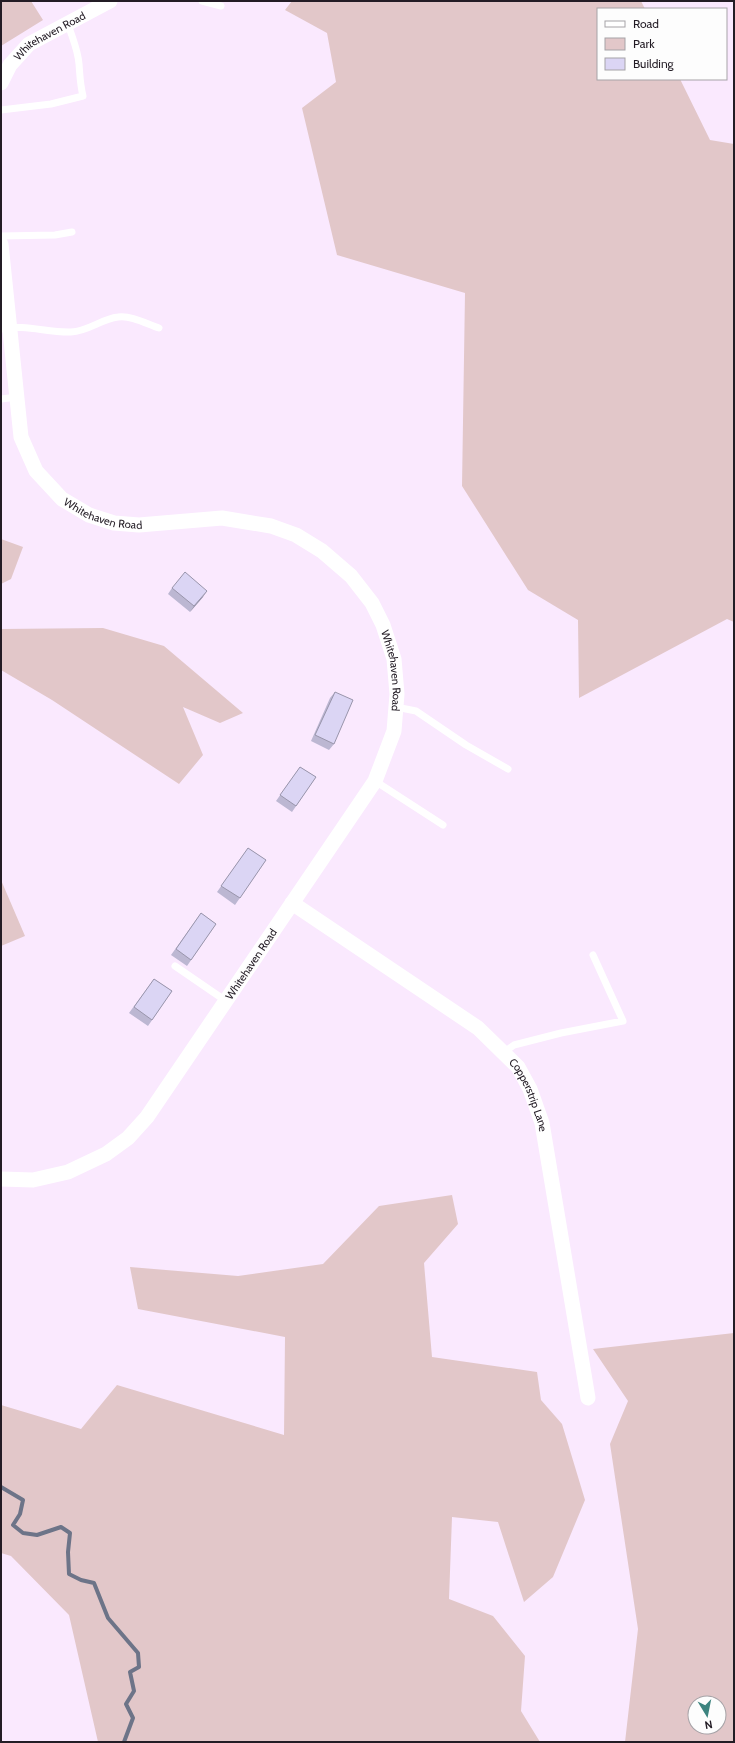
<svg xmlns="http://www.w3.org/2000/svg" width="735" height="1743" font-family="Cabin,sans-serif">
	<style>
		.green { fill: #e2c7c9; fill-rule: evenodd }
		.lines { fill: none; stroke-linecap: round; stroke-linejoin: round }
		.stream { stroke: #6d7488; stroke-width: 4 }
		.service { stroke: #fff; stroke-width: 7 }
		.minor { stroke: #fff; stroke-width: 15 }
		.wall { fill: #bcb7d2 }
		.shaded-wall { fill: #9995ab }
		.building { fill: #dbd5f4; stroke: #9995ab }
		.labels { text-anchor: middle; stroke-width: 3.5; stroke-linejoin: round; paint-order: stroke }
		.street-label { font-size: 11px; fill: #231c25; stroke: #fdfdfd }
	</style>
	<rect width="100%" height="100%" fill="#fae9fe"/>
	<path class="green" d="M1 1H31L43 20 1 46Z
		M292 1H641L645 9H598V79H680L710 140 734 144V622L727 619 579 698 578 620 528 590 462 486 465 293 337 255 302 108 336 82 327 33 285 10Z
		M1 539 23 547 11 579 1 584Z
		M103 628 164 646 243 713 220 723 183 707 203 755 179 784 52 700 1 670V629Z
		M1 880 25 936 1 946Z
		M452 1195 458 1224 424 1263 432 1357 537 1372 541 1400 562 1424 585 1500 553 1577 524 1602 498 1522 452 1517 449 1599 493 1616 525 1656 521 1711 540 1742H98L69 1615 11 1556 1 1553V1405L81 1429 117 1385 284 1435 285 1337 138 1309 130 1267 238 1276 323 1264 379 1206Z
		M734 1333V1742H625L638 1629 610 1444 628 1401 593 1349ZM695 1703H719V1727H695Z"/>
	<g class="lines">
		<path class="stream" d="M1 1487 23 1500 20 1514 13 1525 23 1533 37 1535 61 1527 70 1533 68 1552 69 1574 81 1580 94 1583 108 1618 138 1653 139 1667 130 1672 134 1691 126 1704 133 1718 124 1742"/>
		<path class="service" d="M202 1 221 6
			M1 110 51 104 83 96C80 84 80 76 79 64 78 50 72 37 68 24
			M1 236 55 235 72 232
			M1 329C25 324 48 333 71 332 89 331 101 319 118 317 131 315 147 324 159 328
			M1 399 17 397
			M396 707 416 711 466 745 508 769
			M375 781 443 825
			M175 966 226 1001
			M503 1053 514 1045 561 1033 623 1021 593 955"/>
		<g class="minor">
			<path id="s1" d="M1 83 10 65 29 44 110 1"/>
			<path id="s2" d="M1 244 21 437 36 471 62 499 89 515 114 523 139 525 222 518 271 526 296 535 322 551 351 576 372 603 383 625 394 659 397 694 394 731 375 781 147 1117 128 1138 106 1154 68 1172 33 1180 1 1179"/>
			<path id="s3" d="M292 903 478 1028 518 1067 530 1089 542 1123 588 1398"/>
		</g>
	</g>
	<path class="wall" d="M172 588 203 597 190 612 168 594Z
		M335 692 334 744 329 750 311 741 330 698Z
		M300 767 316 777 292 812 276 801Z
		M248 848 266 860 235 905 217 892Z
		M201 913 216 924 187 966 171 955Z
		M154 979 172 991 148 1026 129 1013Z"/>
	<path class="shaded-wall" d="M207 591 203 597 190 612 194 606Z"/>
	<path class="building" d="M185 572 207 591 194 606 172 588Z
		M335 692 353 700 334 744 315 735Z
		M300 767 316 777 296 806 280 795Z
		M248 848 266 860 240 898 221 886Z
		M201 913 216 924 191 960 176 949Z
		M154 979 172 991 152 1020 134 1007Z"/>
	<g class="labels">
		<g class="street-label">
			<text dy="4" stroke="none"><textPath href="#s1" startOffset="70">Whitehaven Road</textPath></text>
			<text dy="4" stroke="none"><textPath href="#s2" startOffset="314">Whitehaven Road</textPath></text>
			<text dy="4" stroke="none"><textPath href="#s2" startOffset="686">Whitehaven Road</textPath></text>
			<text transform="translate(251 964) rotate(-56)" y="4">Whitehaven Road</text>
			<text dy="4" stroke="none"><textPath href="#s3" startOffset="310">Copperstrip Lane</textPath></text>
		</g>
	</g>
	<rect width="735" height="1743" fill="none" stroke="#231c25" stroke-width="4"/>
	<rect x="597" y="8" width="130" height="72" fill="#fdfdfd" stroke="#a6a3a7"/>
	<rect x="605" y="21" width="20" height="6" fill="#ffffff" stroke="#a6a3a7"/>
	<text x="633" y="28" font-size="12" fill="#231c25">Road</text>
	<rect x="605" y="38" width="20" height="12" fill="#e2c7c9" stroke="#a6a3a7"/>
	<text x="633" y="48" font-size="12" fill="#231c25">Park</text>
	<rect x="605" y="58" width="20" height="12" fill="#dbd5f4" stroke="#a6a3a7"/>
	<text x="633" y="68" font-size="12" fill="#231c25">Building</text>
	<g transform="translate(707 1715) rotate(170)"><circle r="19" fill="#fdfdfd" stroke="#a6a3a7"/>
	<path d="M0-3L7 15L0 10L-7 15Z" fill="#3d847f"/>
	<text y="-6" font-size="11" font-weight="bold" text-anchor="middle" fill="#231c25">N</text>
	</g>
</svg>
